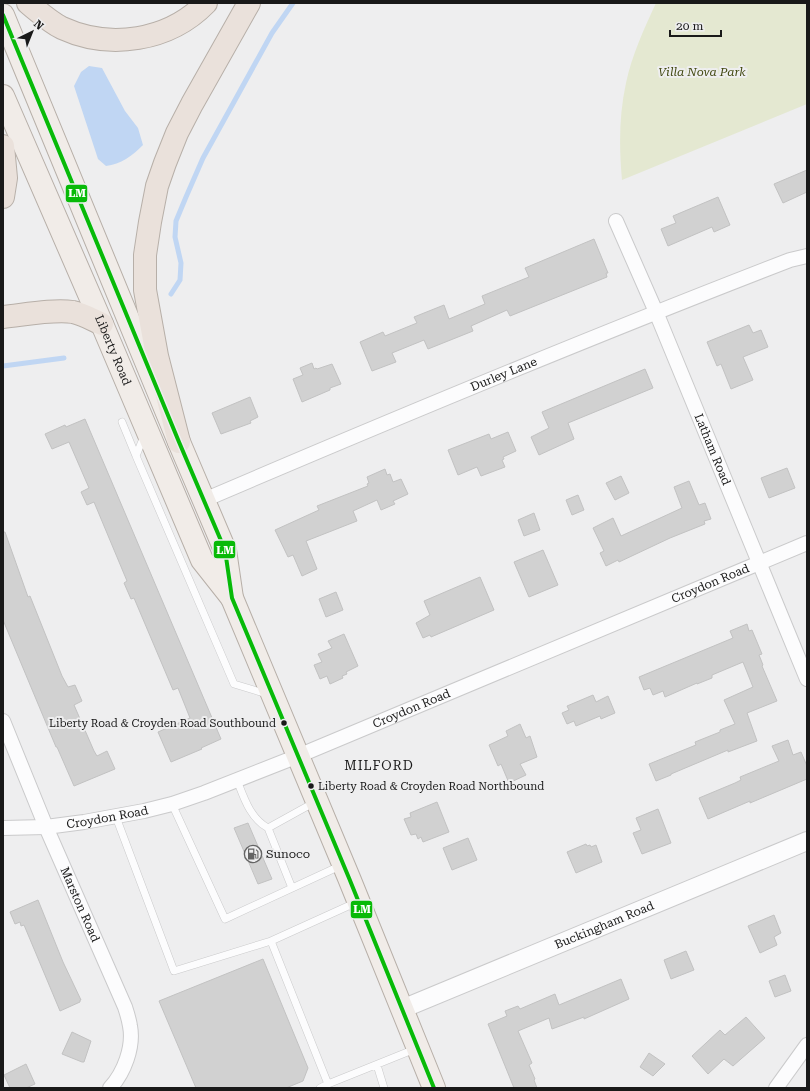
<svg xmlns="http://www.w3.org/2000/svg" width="810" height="1091" font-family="'Roboto Serif',serif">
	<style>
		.green { fill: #e4e8d1 }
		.water { fill: #c0d6f3 }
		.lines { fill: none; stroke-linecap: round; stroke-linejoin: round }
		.stream { stroke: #c0d6f3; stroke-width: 5 }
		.building { fill: #d1d1d1; stroke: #c2c2c2 }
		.service-casing { stroke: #cacacb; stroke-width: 8 }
		.minor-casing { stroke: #cacacb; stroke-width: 16 }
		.tertiary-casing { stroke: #cacacb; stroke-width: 20 }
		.primary-casing { stroke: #b7afa8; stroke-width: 24 }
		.motorway-casing { stroke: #b7afa8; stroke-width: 24 }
		.service { stroke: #fcfcfd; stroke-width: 7 }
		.minor { stroke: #fcfcfd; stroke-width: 14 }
		.tertiary { stroke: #fcfcfd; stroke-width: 18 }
		.primary { stroke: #f1ece8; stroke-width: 22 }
		.motorway { stroke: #eae1db; stroke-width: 22 }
		.bus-1-casing { stroke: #eeeeef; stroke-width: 7 }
		.bus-1 { stroke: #08ba08; stroke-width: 4 }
		.bus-dot { fill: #191919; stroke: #eeeeef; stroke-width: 1.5 }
		.labels { text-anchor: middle; stroke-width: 4; stroke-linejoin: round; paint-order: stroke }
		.bus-label { font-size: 11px; fill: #191919; stroke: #eeeeef; text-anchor: end }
		.park-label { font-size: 12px; font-style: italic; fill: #424911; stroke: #eeeeef }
		.street-label { font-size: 12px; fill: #191919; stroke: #eeeeef }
		.poi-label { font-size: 12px; fill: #191919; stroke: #eeeeef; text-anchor: start }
		.neighbourhood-label { font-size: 13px; letter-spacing: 1px; fill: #191919; stroke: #eeeeef }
		.line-badge { stroke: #eeeeef; stroke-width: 1.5 }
		.badge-label { font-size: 11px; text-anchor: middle; font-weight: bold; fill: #fff }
	</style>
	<rect width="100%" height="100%" fill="#eeeeef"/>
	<path class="green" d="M656 3H807V104L622 180C619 147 619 115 626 83 632 55 644 29 656 3Z"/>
	<path class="water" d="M89 66 102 68 125 111 138 128 143 145C132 156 121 164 106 166L98 159 74 86 81 72Z"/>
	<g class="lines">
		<path class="stream" d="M171 294 180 280 181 263 175 237 176 221 186 197 203 158 272 33 293 3
			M3 366 64 358"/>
	</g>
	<path class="building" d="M807 170V192L783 203 774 184Z
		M718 197 730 225 714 232 712 227 668 246 661 229 676 223 673 216Z
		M594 239 608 273H606L607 277 510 316 507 310 471 326 473 331 428 349 424 340 392 353 396 362 372 371 360 342 383 332 385 336 417 323 414 317 444 305 449 319 485 304 482 296 529 277 525 268Z
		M749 325 753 333 761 330 768 347 743 357 753 380 731 389 721 364 717 366 707 342Z
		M312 363 314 369 316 368 317 369 332 364 341 384 330 388V390L302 402 293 379 303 375 300 368Z
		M645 369 653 388 568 423 574 439 539 455 531 437 549 428 542 412Z
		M250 397 258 417 250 421 251 423 221 434 212 413Z
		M85 419 221 739 201 748 202 749 171 762 158 732 190 718 178 688 173 690 134 598 131 599 124 583 127 581 94 502 87 505 81 492 89 488 69 442 52 449 45 434 65 425 66 427Z
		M508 432 516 451 503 457 504 459 502 460 505 467 481 476 477 467 458 475 448 450 489 434 491 439Z
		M787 468 795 488 769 498 761 478Z
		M385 469 387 475 390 474 393 482 401 479 408 494 393 501 395 504 381 510 377 500 353 511 357 521 306 541 317 569 302 576 293 555 288 557 275 530 319 510 317 506 368 486 367 484 369 483 367 477Z
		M621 476 629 493 615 500 606 483Z
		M689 481 699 505 705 503 711 519 704 521 705 524 670 538 619 562 618 560 606 566 600 553 604 551 593 528 613 518 621 536 682 508 674 487Z
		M578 495 584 510 572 515 566 500Z
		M534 513 540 530 524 536 518 520Z
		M3 532H5L28 597 30 596 62 676 68 687 75 685 82 701 74 705 94 751 97 756 107 751 115 769 74 786 57 747H56L3 620Z
		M543 550 558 585 529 597 514 562Z
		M480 577 494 610 431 637 430 635 423 638 416 623 430 615 424 601Z
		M336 592 343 610 326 617 319 599Z
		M747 624 749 631 752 630 762 654 759 655 763 665 762 666 777 701 747 713 757 741 728 752V750L671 774V775L656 781 649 764 696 745 695 742 720 732V730L735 724 724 700 753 687 743 662 712 675V678L697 684V683L665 697 663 691 653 695 650 688 644 690 639 677 733 638 730 631Z
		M344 634 358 666 346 672 347 674 342 676 343 678 330 684 327 676 320 679 314 665 322 662 318 654 332 648 328 641Z
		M593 695 596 702 608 696 615 713 601 719 600 716 576 726 574 721 567 724 562 713 569 710 567 706Z
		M520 724 526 738 530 736 537 757 520 764 526 775 509 783 501 764 498 766 489 745 508 736 506 731Z
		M788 740 793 755 801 752 807 766V779L750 803V801L708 819 699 798 735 783 741 780 740 777 779 761 772 746Z
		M437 802 449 832 423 842 421 837 418 839 416 834 411 835 404 819 411 817 410 813Z
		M658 809 671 843 642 854 633 833 641 830 636 818Z
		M248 823 272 879 258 884 234 828Z
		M468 838 477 860 452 870 443 848Z
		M586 844 587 846 590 845 591 847 596 845 602 862 576 873 567 852Z
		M38 900 63 962 81 1000H80V1002L60 1011 24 925 21 926 20 922 15 924 10 912Z
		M774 915 781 933 774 937 777 945 760 953 748 926Z
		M686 951 694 970 671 979 664 960Z
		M263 959 308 1068 303 1081 286 1088H196L159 1001Z
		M785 975 791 991 775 997 769 981Z
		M621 979 629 999 584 1019V1017L552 1029 549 1018 518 1031 532 1063 529 1065 535 1079 534 1080 537 1088H514L488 1024 507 1016 505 1011 518 1006 520 1009 555 994 559 1005Z
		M746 1017 765 1038 733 1066 724 1059 708 1074 692 1056 720 1030 725 1035Z
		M72 1032 91 1041 84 1062H82L62 1054Z
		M649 1053 665 1064 653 1076 640 1067Z
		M26 1064 35 1084 26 1088H10L4 1075Z"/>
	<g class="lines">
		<defs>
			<path id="service" d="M122 422 136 456
				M144 436 136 456 234 684 267 694
				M237 780C244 798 250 818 268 828L315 802
				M172 804 225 919 342 865
				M116 817 174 971 271 941 357 902
				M268 828 292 888
				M271 941 328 1084 415 1049
				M377 1065 384 1088
				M320 1088 328 1084"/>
			<g id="minor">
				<path id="s1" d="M616 221 656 312 807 679"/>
				<path id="s2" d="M204 500C398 417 593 336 790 260L807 256"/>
				<path id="s3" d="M3 721 46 827 125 1007C127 1013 129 1020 130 1026 134 1047 124 1073 110 1088"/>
				<path id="s4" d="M3 828 46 827 84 822 144 811 172 804 204 793 298 756 807 543"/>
				<path d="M776 1088 807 1045"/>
			</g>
			<g id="tertiary">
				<path id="s5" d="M402 1009 807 841"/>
			</g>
			<g id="primary">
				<path d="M3 15 179 442 225 550 232 598 349 878 434 1088"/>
				<path id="s6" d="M3 96 102 324 202 560 232 598"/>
			</g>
			<path id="motorway" d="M28 3C39 12 50 22 62 28 110 50 169 41 206 3
				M3 146 6 178 3 197
				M3 317C23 315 53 309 73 312 83 314 93 320 102 324
				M179 442 157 356 145 290V255L150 222 157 186 165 163 177 133 192 104 249 3"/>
		</defs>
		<use href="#service" class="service-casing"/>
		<use href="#minor" class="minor-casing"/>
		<use href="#tertiary" class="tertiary-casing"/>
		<use href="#primary" class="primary-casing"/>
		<use href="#motorway" class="motorway-casing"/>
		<use href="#service" class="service"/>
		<use href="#minor" class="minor"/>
		<use href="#tertiary" class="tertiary"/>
		<use href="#primary" class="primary"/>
		<use href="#motorway" class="motorway"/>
		<defs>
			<path id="bus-1" d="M3 15 179 442 225 550 232 598 349 878 434 1088"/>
		</defs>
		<use href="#bus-1" class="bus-1-casing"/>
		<use href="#bus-1" class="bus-1"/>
	</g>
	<defs>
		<symbol id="fuel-ring" viewBox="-11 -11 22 22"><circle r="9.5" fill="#eeeeef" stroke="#646464" stroke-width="1.5"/><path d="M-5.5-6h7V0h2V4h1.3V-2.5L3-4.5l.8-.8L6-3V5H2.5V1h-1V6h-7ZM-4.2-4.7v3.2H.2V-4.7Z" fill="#646464"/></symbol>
	</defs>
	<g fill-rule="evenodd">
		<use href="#fuel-ring" x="243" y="844" width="20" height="20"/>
	</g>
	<g class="bus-dot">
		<circle cx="284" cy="723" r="3.5"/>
		<circle cx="311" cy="786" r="3.5"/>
	</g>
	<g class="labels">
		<g class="bus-label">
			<text x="276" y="727">Liberty Road &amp; Croyden Road Southbound</text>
			<text x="318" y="790" text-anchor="start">Liberty Road &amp; Croyden Road Northbound</text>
		</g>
		<g class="park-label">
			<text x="702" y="76">Villa Nova Park</text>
		</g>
		<g class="street-label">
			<text dy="4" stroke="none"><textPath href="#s6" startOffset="277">Liberty Road</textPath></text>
			<text dy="4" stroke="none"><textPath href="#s2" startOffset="325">Durley Lane</textPath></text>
			<text dy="4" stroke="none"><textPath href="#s1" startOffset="248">Latham Road</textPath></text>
			<text dy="4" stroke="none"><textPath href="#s4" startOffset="753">Croydon Road</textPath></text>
			<text dy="4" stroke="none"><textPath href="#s4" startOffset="429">Croydon Road</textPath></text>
			<text dy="4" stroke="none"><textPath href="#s4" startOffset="105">Croydon Road</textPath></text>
			<text dy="4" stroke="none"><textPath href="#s3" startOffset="199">Marston Road</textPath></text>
			<text dy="4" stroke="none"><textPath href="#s5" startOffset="219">Buckingham Road</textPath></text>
		</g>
		<g class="poi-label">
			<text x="266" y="858">Sunoco</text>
		</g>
		<g class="neighbourhood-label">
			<text x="379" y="770">MILFORD</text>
		</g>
	</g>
	<g class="line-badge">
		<rect x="65" y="184" width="23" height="19" rx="4" fill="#08ba08"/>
		<rect x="213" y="540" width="23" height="19" rx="4" fill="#08ba08"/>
		<rect x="350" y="900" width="23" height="19" rx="4" fill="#08ba08"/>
	</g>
	<g class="badge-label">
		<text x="77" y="197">LM</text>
		<text x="225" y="554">LM</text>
		<text x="362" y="913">LM</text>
	</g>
	<rect width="810" height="1091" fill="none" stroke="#191919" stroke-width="8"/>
	<g transform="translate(32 32) rotate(43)" stroke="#eeeeef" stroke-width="3" paint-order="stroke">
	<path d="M0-3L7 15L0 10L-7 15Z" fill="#191919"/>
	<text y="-6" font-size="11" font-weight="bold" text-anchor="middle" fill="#191919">N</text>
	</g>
	<path d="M670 30v6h51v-6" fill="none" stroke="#191919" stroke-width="2"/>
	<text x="676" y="30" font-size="12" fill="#191919" stroke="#eeeeef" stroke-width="3" paint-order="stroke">20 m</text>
</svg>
